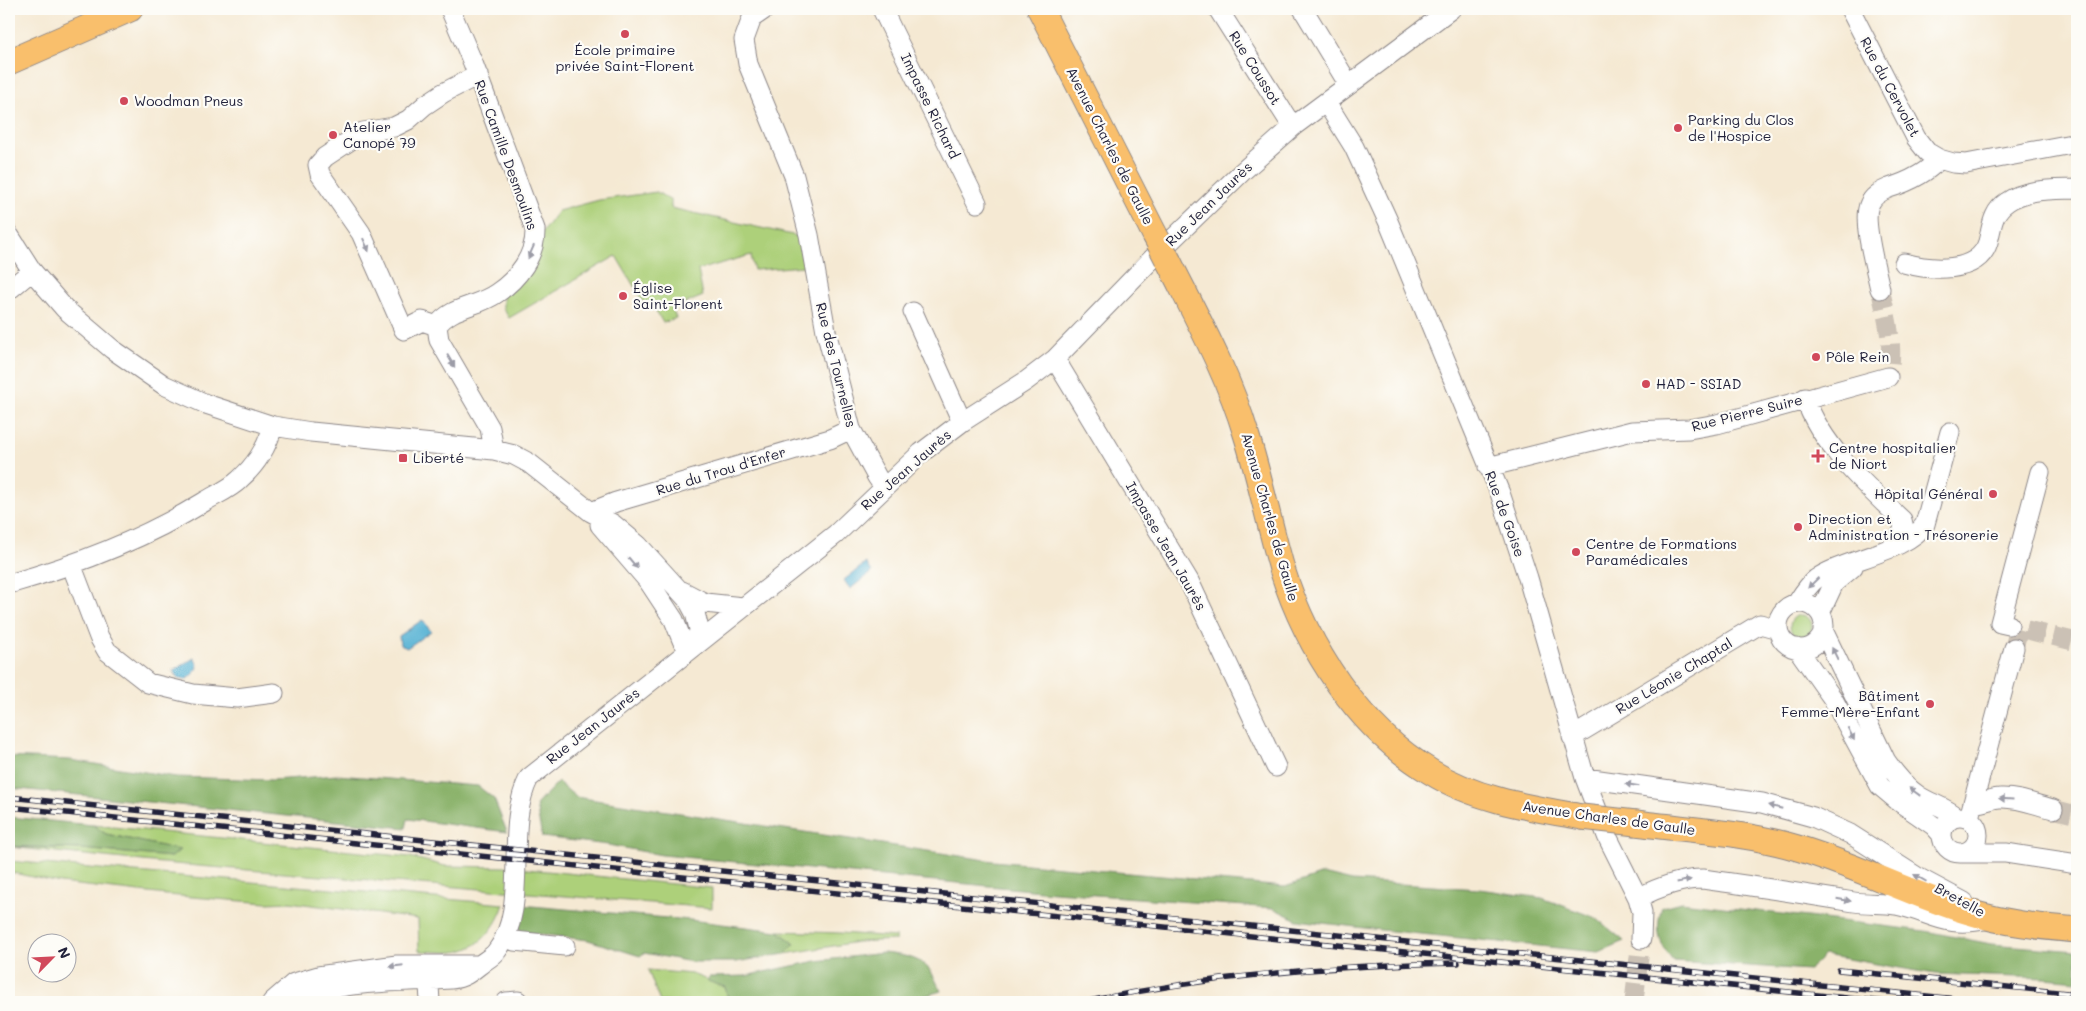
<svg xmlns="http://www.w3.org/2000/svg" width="2086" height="1011" font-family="Mali,sans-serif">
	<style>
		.green { fill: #add07a; stroke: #68795a }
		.forest { fill: #8ab26a; stroke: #566a52 }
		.water { fill: #56b2d4; stroke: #3c6a88 }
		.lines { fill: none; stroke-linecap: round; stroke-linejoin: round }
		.minor-tunnel { stroke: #cbc1b5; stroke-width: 19; stroke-dasharray: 19 9; stroke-linecap: butt }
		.minor-casing { stroke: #8c8687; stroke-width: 21 }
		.major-casing { stroke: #8c8687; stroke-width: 27 }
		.minor { stroke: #fff; stroke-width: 19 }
		.major { stroke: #f9bf6c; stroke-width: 25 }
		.rail-casing { stroke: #22223b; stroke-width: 5.5 }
		.rail { stroke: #fdfcf7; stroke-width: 4; stroke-dasharray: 11; stroke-linecap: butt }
		.major-bridge-casing { stroke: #8c8687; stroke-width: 27; stroke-linecap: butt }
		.major-bridge { stroke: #f9bf6c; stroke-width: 25 }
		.oneway { fill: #9c9ca7 }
		.poi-dot { fill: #d1495b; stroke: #fdfcf7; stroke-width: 2 }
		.labels { text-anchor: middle; stroke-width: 4.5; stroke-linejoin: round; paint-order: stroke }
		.poi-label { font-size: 14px; fill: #22223b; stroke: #fdfcf7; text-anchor: start }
		.street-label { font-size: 14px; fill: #22223b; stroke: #fdfcf7 }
	</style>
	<rect width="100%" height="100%" fill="#fdfcf7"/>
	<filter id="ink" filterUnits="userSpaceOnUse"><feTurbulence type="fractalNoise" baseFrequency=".02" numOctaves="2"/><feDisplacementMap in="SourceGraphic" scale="10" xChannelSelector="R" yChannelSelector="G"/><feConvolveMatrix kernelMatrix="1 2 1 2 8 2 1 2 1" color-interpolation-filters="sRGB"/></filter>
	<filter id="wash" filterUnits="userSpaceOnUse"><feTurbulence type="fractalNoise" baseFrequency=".0096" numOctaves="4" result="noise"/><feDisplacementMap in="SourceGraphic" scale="20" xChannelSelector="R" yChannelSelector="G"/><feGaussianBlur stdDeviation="1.12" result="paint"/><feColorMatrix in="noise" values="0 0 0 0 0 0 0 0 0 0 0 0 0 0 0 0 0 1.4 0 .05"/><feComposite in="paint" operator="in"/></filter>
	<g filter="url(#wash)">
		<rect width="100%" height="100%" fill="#f5e9d3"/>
		<path class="green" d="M657 192 671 201V208L797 236 804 266 754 270 751 255 698 270 703 296 672 309 676 318 663 323 650 301 644 303 616 256 509 318 503 308V296L540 235 558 211 599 200Z
			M1790 626a11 11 0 1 1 22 0a11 11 0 1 1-22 0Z
			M93 825 410 857 445 866 508 867 712 888V908L162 863 9 847 81 849 172 857 179 850 106 834Z
			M9 861 504 904C497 926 480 950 454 952 443 953 431 951 419 951L418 919 289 902 267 903 167 895 60 883 9 872Z
			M778 931 840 933 896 937V940L857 942 785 954 795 944Z
			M648 970 692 974 725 987 729 1002H660Z"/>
		<path class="forest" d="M9 757 70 760 176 777 273 780 337 775 478 786 494 799 507 832 408 819 406 828 9 788Z
			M558 782 576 797 993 861 1285 887 1323 874 1352 881 1479 889 1542 898 1596 918 1624 941 1598 952 1381 930 1297 920 1273 908 1041 891 662 855 608 845 542 837 536 805Z
			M9 817 93 825 106 834 180 850 172 857 81 849 9 846Z
			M1681 902 1925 931 1991 944 2077 951V981L2045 978 1935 974 1824 955 1809 970 1673 961C1658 942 1655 931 1662 907Z
			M520 905 690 920 778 931 795 944 785 954 736 962H692L644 953 640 956 588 940 522 932 519 929Z
			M883 953C899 955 918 956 929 969 934 975 937 984 941 991L904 1002H729L725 987 707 981 709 977 745 976 816 961Z"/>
		<path class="water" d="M866 563 872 572 850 589 844 580Z
			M422 620 431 631 407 648 400 645 399 636Z
			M194 658 198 665 193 675 185 680 178 678 173 671Z"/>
	</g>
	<g filter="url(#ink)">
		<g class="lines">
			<path class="minor-tunnel" d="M1880 289C1887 318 1895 347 1888 377
				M2014 648 2019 628 2077 642
				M2053 809 2077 815
				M1634 1002 1641 939"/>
			<defs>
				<path id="minor" d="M450 9 473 63 535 229C536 255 518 279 497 293 478 307 451 306 437 326L439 340 490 428 494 450
					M765 9 752 18 744 40 748 64 794 176 809 235 826 331 851 429 877 477 884 487
					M882 9 977 203
					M1218 9 1287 118 1295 125
					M1303 9 1349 85
					M1850 9 1916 138 1927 152 1939 159 1953 163 1966 164 2077 143
					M1326 102 1354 147 1388 221 1500 493 1528 578 1585 778 1607 836 1638 898 1642 912 1641 939
					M9 235 32 271 65 309 112 349 164 385 206 404 273 426 311 432 494 450 514 455 529 463 591 512 613 524 638 545 688 600 695 613 699 629 697 643
					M1904 263C1930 270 1978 275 1988 242 1992 227 1992 212 2007 202 2027 188 2054 190 2077 189
					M1880 289C1876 269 1862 222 1869 205 1872 197 1881 191 1889 188 1908 182 1926 174 1939 159
					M9 290 32 271
					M913 312 962 422
					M437 326 422 321 404 330 361 233 320 174 318 165 325 157 363 132 394 127 408 120 425 105 443 93 478 75
					M1055 359 1189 581 1276 767
					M1805 398C1821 445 1866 486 1902 520L1904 528 1897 544
					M1488 467 1632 431 1689 429 1717 424 1888 377
					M591 512 616 502 830 439 851 429
					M600 525 649 582 674 620 682 640 689 649
					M71 564 99 637 107 651 148 683 193 694 237 698 274 693
					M9 584C76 565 144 539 204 502 215 495 230 489 239 480 256 465 267 448 273 426
					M682 591 705 603 743 607
					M1797 603C1802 595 1808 585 1816 579 1843 560 1908 551 1925 524L1950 432
					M1778 626a23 23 0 1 1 46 0a23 23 0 1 1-46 0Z
					M1820 613 1834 583 1853 567
					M2009 625 2000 623 2040 472
					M1823 630 1886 761C1895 774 1905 787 1919 796 1932 804 1945 807 1957 817
					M1797 648 1833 699 1880 786 1898 801 1934 826 1942 835
					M1572 737 1760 624 1778 629
					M1585 778 1762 803 1813 817 1850 834 1919 878 1964 902
					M1973 803 2014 648
					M1970 814 1973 803C1984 804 1990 798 2000 798 2018 797 2036 805 2053 809
					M1942 835a18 18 0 1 1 36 0a18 18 0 1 1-36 0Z
					M1961 853H2006L2077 864
					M1638 898C1659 887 1680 879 1703 879 1754 886 1804 894 1854 902 1868 904 1882 903 1896 905 1935 913 1944 929 1988 919
					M505 936 514 941 565 946
					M428 968 430 1002
					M272 1002 294 983 318 976 397 965H480
					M298 1002C332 979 410 982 451 979 464 978 471 972 481 964 486 960 492 957 496 952 531 908 503 828 529 778L836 534 921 453 962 422 1026 381 1055 359 1152 259 1243 171 1295 125 1451 9
					M506 1002 518 1001"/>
				<path id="major" d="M1040 9 1155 235
					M9 62 130 9
					M1169 262C1197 318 1228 374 1246 434 1260 478 1269 524 1282 569 1307 648 1359 729 1431 772 1476 800 1531 808 1582 817
					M1636 823C1688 830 1743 832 1794 847 1854 864 1909 894 1969 912 2004 923 2041 927 2077 930"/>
			</defs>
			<use href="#minor" class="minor-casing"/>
			<use href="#major" class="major-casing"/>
			<use href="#minor" class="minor"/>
			<use href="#major" class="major"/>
			<defs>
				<path id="rail" d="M9 797 1985 1002
					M9 807 1886 1002
					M1839 970 2077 994
					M1084 1002C1207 976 1332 965 1458 963"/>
			</defs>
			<use href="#rail" class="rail-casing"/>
			<use href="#rail" class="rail"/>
			<defs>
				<path id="major-bridge" d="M1155 235 1169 262
					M1582 817 1636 823"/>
			</defs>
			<use href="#major-bridge" class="major-bridge-casing"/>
			<use href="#major-bridge" class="major-bridge"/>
		</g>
		<defs><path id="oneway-solid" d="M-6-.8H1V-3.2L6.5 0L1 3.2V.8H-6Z" transform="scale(1.25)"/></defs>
		<g class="oneway">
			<use href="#oneway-solid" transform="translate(366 245) rotate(66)"/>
			<use href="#oneway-solid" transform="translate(531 252) rotate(114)"/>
			<use href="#oneway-solid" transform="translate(451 361) rotate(59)"/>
			<use href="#oneway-solid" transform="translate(633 563) rotate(50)"/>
			<use href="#oneway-solid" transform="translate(1813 583) rotate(136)"/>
			<use href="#oneway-solid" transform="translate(1835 654) rotate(-116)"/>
			<use href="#oneway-solid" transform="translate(1851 734) rotate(63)"/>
			<use href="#oneway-solid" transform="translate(1632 785) rotate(-171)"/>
			<use href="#oneway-solid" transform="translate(1915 792) rotate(-144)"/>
			<use href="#oneway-solid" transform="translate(2006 799) rotate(-177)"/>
			<use href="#oneway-solid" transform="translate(1775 807) rotate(-167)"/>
			<use href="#oneway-solid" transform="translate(1920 878) rotate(-150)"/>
			<use href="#oneway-solid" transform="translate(1684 881) rotate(-11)"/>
			<use href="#oneway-solid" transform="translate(1844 900) rotate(9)"/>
			<use href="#oneway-solid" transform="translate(396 966) rotate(174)"/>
		</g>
	</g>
	<g class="poi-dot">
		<circle cx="625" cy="34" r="5"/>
		<circle cx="124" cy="101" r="5"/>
		<circle cx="1678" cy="128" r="5"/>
		<circle cx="333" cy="135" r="5"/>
		<circle cx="623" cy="296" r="5"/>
		<circle cx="1816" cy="357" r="5"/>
		<circle cx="1646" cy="384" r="5"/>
		<path d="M1815.5 448.5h5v5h5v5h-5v5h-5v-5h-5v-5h5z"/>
		<rect x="398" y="453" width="10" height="10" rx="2.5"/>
		<circle cx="1993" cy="494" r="5"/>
		<circle cx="1798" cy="527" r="5"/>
		<circle cx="1576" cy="552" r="5"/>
		<circle cx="1930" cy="704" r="5"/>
	</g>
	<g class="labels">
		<g class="poi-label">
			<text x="625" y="55" text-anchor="middle">École primaire<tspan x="625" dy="16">privée Saint-Florent</tspan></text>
			<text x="134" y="106">Woodman Pneus</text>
			<text x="1688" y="125">Parking du Clos<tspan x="1688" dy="16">de l'Hospice</tspan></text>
			<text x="343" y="132">Atelier<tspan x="343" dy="16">Canopé 79</tspan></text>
			<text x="633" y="293">Église<tspan x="633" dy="16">Saint-Florent</tspan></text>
			<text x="1826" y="362">Pôle Rein</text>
			<text x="1656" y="389">HAD - SSIAD</text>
			<text x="1829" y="453">Centre hospitalier<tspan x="1829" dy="16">de Niort</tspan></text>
			<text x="413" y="463">Liberté</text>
			<text x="1983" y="499" text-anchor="end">Hôpital Général</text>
			<text x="1808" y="524">Direction et<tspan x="1808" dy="16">Administration - Trésorerie</tspan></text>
			<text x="1586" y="549">Centre de Formations<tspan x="1586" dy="16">Paramédicales</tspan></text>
			<text x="1920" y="701" text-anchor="end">Bâtiment<tspan x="1920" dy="16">Femme-Mère-Enfant</tspan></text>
		</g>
		<g class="street-label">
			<text transform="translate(1255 68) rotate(58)" y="5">Rue Coussot</text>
			<text transform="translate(1890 87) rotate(62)" y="5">Rue du Cervolet</text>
			<text transform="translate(930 106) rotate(64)" y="5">Impasse Richard</text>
			<text transform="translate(1110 146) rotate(63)" y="5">Avenue Charles de Gaulle</text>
			<text transform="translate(506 155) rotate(70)" y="5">Rue Camille Desmoulins</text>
			<text transform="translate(1209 204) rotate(-44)" y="5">Rue Jean Jaurès</text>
			<text transform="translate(836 365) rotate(76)" y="5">Rue des Tournelles</text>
			<text transform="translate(1747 413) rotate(-14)" y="5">Rue Pierre Suire</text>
			<text transform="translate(906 470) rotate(-41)" y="5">Rue Jean Jaurès</text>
			<text transform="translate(721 471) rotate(-17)" y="5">Rue du Trou d'Enfer</text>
			<text transform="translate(1505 514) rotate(70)" y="5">Rue de Goise</text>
			<text transform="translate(1270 517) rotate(74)" y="5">Avenue Charles de Gaulle</text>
			<text transform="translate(1166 546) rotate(60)" y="5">Impasse Jean Jaurès</text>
			<text transform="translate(1674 676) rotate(-31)" y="5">Rue Léonie Chaptal</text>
			<text transform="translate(593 726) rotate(-38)" y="5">Rue Jean Jaurès</text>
			<text transform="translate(1609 818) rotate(8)" y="5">Avenue Charles de Gaulle</text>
			<text transform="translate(1960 900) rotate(29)" y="5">Bretelle</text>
		</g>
	</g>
	<rect width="2086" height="1011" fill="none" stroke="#fdfcf7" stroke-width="30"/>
	<g transform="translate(52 958) rotate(66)"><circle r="24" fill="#fdfcf7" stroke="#a5a5ac"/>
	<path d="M0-4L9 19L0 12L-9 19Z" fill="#d1495b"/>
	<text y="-8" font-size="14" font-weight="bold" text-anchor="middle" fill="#22223b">N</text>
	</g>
</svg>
